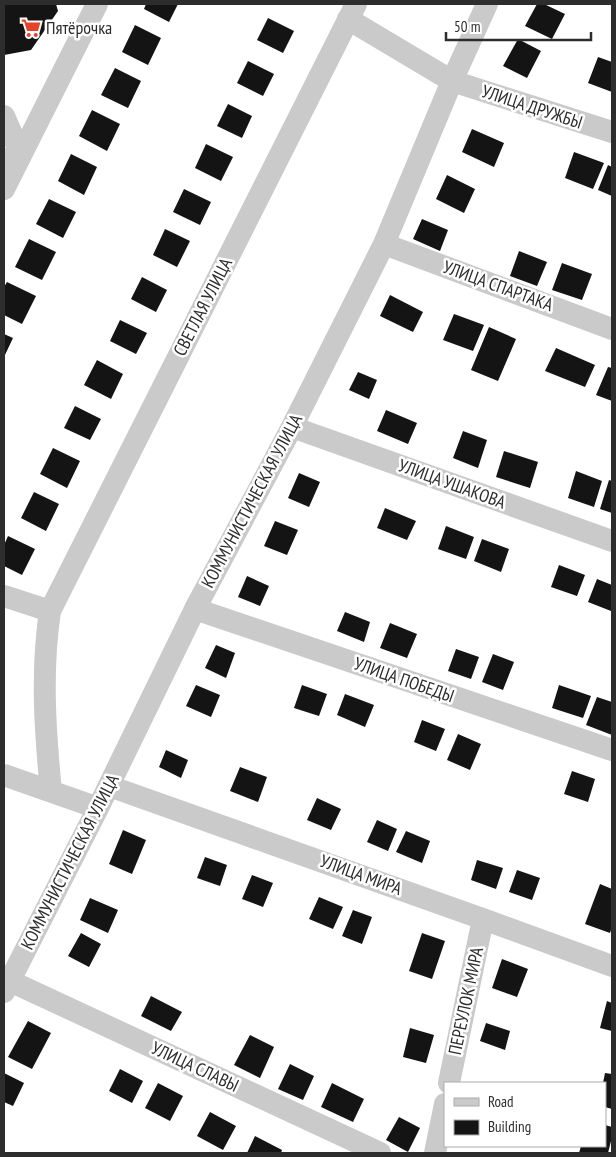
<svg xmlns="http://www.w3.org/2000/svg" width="616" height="1157" font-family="'PT Sans Narrow',sans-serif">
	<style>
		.building { fill: #141414 }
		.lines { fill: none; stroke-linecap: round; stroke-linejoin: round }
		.minor { stroke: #cacaca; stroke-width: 22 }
		.labels { text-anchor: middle; stroke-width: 5; stroke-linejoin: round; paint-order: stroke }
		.poi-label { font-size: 18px; fill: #2d2d2d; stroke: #fff; text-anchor: start }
		.street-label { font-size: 18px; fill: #2d2d2d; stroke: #fff }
	</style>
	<rect width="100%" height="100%" fill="#fff"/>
	<path class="building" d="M4 4H56L58 11 31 50 4 55Z
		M146 4H178L169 22 144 9Z
		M537 4H544L565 14 552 39 525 26Z
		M268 18 294 31 283 53 257 40Z
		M135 25 161 38 148 65 122 52Z
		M518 39 541 51 527 78 503 66Z
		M598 57 612 62V92L588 83Z
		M248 61 274 74 263 96 237 83Z
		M115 68 141 81 128 108 101 95Z
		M228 104 252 116 242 138 217 126Z
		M92 110 120 124 107 151 79 136Z
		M472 129 504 143 494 167 462 152Z
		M206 144 233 157 221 181 195 168Z
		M574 152 604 163 593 189 565 178Z
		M71 154 97 167 84 195 58 181Z
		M608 165 612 167V196L598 190Z
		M447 175 475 189 464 213 436 199Z
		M184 189 211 202 200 225 173 212Z
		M49 199 76 212 63 238 36 224Z
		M422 219 448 230 440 251 413 239Z
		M165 229 190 241 177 267 153 255Z
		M29 239 56 252 42 280 15 267Z
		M519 251 547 262 537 286 510 276Z
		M562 263 592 274 582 300 552 290Z
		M142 277 167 290 156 312 131 299Z
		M7 282 36 296 22 324 4 315V287Z
		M390 295 423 312 413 332 380 316Z
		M454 314 484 325 473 351 443 340Z
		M120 320 147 333 136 354 110 341Z
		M489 327 516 339 498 381 471 370Z
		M4 334 13 338 4 357Z
		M556 348 595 365 585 387 545 371Z
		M97 360 123 374 111 399 84 385Z
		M608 367 612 368V401L596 395Z
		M358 372 377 380 369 399 349 390Z
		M75 406 101 419 90 440 64 428Z
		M386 410 417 423 408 444 377 431Z
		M463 431 487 440 478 468 453 458Z
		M53 448 80 461 67 488 40 474Z
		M504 451 538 462 530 488 496 477Z
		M576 471 602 481 594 507 568 498Z
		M299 473 320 482 309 507 288 498Z
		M609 480 612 481V513L600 509Z
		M34 492 59 504 46 531 21 518Z
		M385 508 416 521 407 540 377 528Z
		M275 521 298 530 287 555 264 546Z
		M446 526 474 537 466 559 438 549Z
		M8 536 35 549 22 575 4 566V545Z
		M482 539 509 549 501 572 474 561Z
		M559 565 585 575 577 596 551 587Z
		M247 576 269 586 260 606 238 597Z
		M597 579 612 585V607L611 611 588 602Z
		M345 612 370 622 364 642 337 631Z
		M390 623 417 634 407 658 380 648Z
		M216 645 235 653 226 678 205 668Z
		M456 649 479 657 471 679 448 671Z
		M493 654 514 662 503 690 482 682Z
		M196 685 220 695 211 717 186 706Z
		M302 685 327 694 319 716 294 708Z
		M559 685 591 696 583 718 552 708Z
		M345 694 374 705 365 727 337 715Z
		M597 697 612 702V735L586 725Z
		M422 720 445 729 436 751 414 742Z
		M458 734 481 744 470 770 447 760Z
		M166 750 188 760 181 778 159 767Z
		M240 767 267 777 258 802 230 791Z
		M572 771 595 779 588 802 564 794Z
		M317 798 341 809 331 830 307 820Z
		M377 820 397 829 388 851 367 842Z
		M123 830 146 840 132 874 109 864Z
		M406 831 430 841 422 863 396 852Z
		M205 857 227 865 220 886 197 878Z
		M477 860 503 868 496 889 471 880Z
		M517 870 540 878 532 900 509 892Z
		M252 875 273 883 263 907 242 899Z
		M600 884 612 889V927L610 933 585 924Z
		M319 897 343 907 333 929 309 919Z
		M90 898 118 910 108 933 80 920Z
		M353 910 372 917 362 944 342 936Z
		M81 933 101 944 89 967 68 956Z
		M422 933 445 941 432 979 409 971Z
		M502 959 528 969 517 997 492 988Z
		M151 996 182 1012 171 1031 141 1016Z
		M607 1001 612 1003V1031L600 1028Z
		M28 1021 51 1033 32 1069 8 1057Z
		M486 1023 510 1031 505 1050 480 1041Z
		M410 1028 434 1035 426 1063 403 1057Z
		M250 1035 274 1047 260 1078 234 1065Z
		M290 1064 314 1076 303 1100 278 1089Z
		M120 1069 143 1081 132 1103 109 1091Z
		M4 1073 24 1083 13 1106 4 1102Z
		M605 1073 612 1074V1109L605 1107V1083H603Z
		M158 1083 183 1096 170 1121 145 1108Z
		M332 1083 364 1099 353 1122 321 1107Z
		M210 1112 236 1126 223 1150 197 1136Z
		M399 1117 420 1128 408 1152 386 1140Z
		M605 1125 612 1127V1137L608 1153H579L581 1146H605Z
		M255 1136 282 1150 281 1153H247Z"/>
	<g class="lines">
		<path class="minor" d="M348 19 452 81 612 132
			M4 116 21 155 12 157
			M4 189 97 4
			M384 244 612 329
			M292 427 612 541
			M4 596 50 611
			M195 609 612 750
			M4 775 98 808
			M109 786 483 919 612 966
			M51 791C45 730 41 672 50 611L356 4
			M10 981 380 1153
			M4 992 98 808 195 609 292 427 384 244 452 81 487 4
			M449 1083 483 919
			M435 1153 445 1104"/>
	</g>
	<defs>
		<symbol id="supermarket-bare" viewBox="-9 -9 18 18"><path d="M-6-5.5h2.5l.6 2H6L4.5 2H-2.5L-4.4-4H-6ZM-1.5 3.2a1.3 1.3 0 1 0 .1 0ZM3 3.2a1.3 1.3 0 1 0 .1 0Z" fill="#e6432d" stroke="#fff" stroke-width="2.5" paint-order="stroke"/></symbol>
	</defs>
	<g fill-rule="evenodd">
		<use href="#supermarket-bare" x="17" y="14" width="28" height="28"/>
	</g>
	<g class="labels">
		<g class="poi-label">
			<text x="46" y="34">Пятёрочка</text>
		</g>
		<g class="street-label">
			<text transform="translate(532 107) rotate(18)" y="6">УЛИЦА ДРУЖБЫ</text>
			<text transform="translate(498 286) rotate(20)" y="6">УЛИЦА СПАРТАКА</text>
			<text transform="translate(203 307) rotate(-63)" y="6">СВЕТЛАЯ УЛИЦА</text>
			<text transform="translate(452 484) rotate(20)" y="6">УЛИЦА УШАКОВА</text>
			<text transform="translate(252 501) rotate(-62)" y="6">КОММУНИСТИЧЕСКАЯ УЛИЦА</text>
			<text transform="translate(404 680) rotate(19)" y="6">УЛИЦА ПОБЕДЫ</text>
			<text transform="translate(70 862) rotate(-63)" y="6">КОММУНИСТИЧЕСКАЯ УЛИЦА</text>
			<text transform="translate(361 875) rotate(20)" y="6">УЛИЦА МИРА</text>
			<text transform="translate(466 1001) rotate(-78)" y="6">ПЕРЕУЛОК МИРА</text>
			<text transform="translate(195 1067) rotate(25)" y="6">УЛИЦА СЛАВЫ</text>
		</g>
	</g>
	<rect width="616" height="1157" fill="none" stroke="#2d2d2d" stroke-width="10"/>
	<rect x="444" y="1082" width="162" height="65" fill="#ffffff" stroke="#ababab"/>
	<rect x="454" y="1098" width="25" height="8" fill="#cacaca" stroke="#ababab"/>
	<text x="488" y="1107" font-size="15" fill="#2d2d2d">Road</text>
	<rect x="454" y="1120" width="25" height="15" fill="#141414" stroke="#ababab"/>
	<text x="488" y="1132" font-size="15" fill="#2d2d2d">Building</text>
	<path d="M446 32v8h145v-8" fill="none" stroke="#2d2d2d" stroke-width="2.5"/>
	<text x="454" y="32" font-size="15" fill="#2d2d2d" stroke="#ffffff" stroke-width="4" paint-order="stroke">50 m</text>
</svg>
